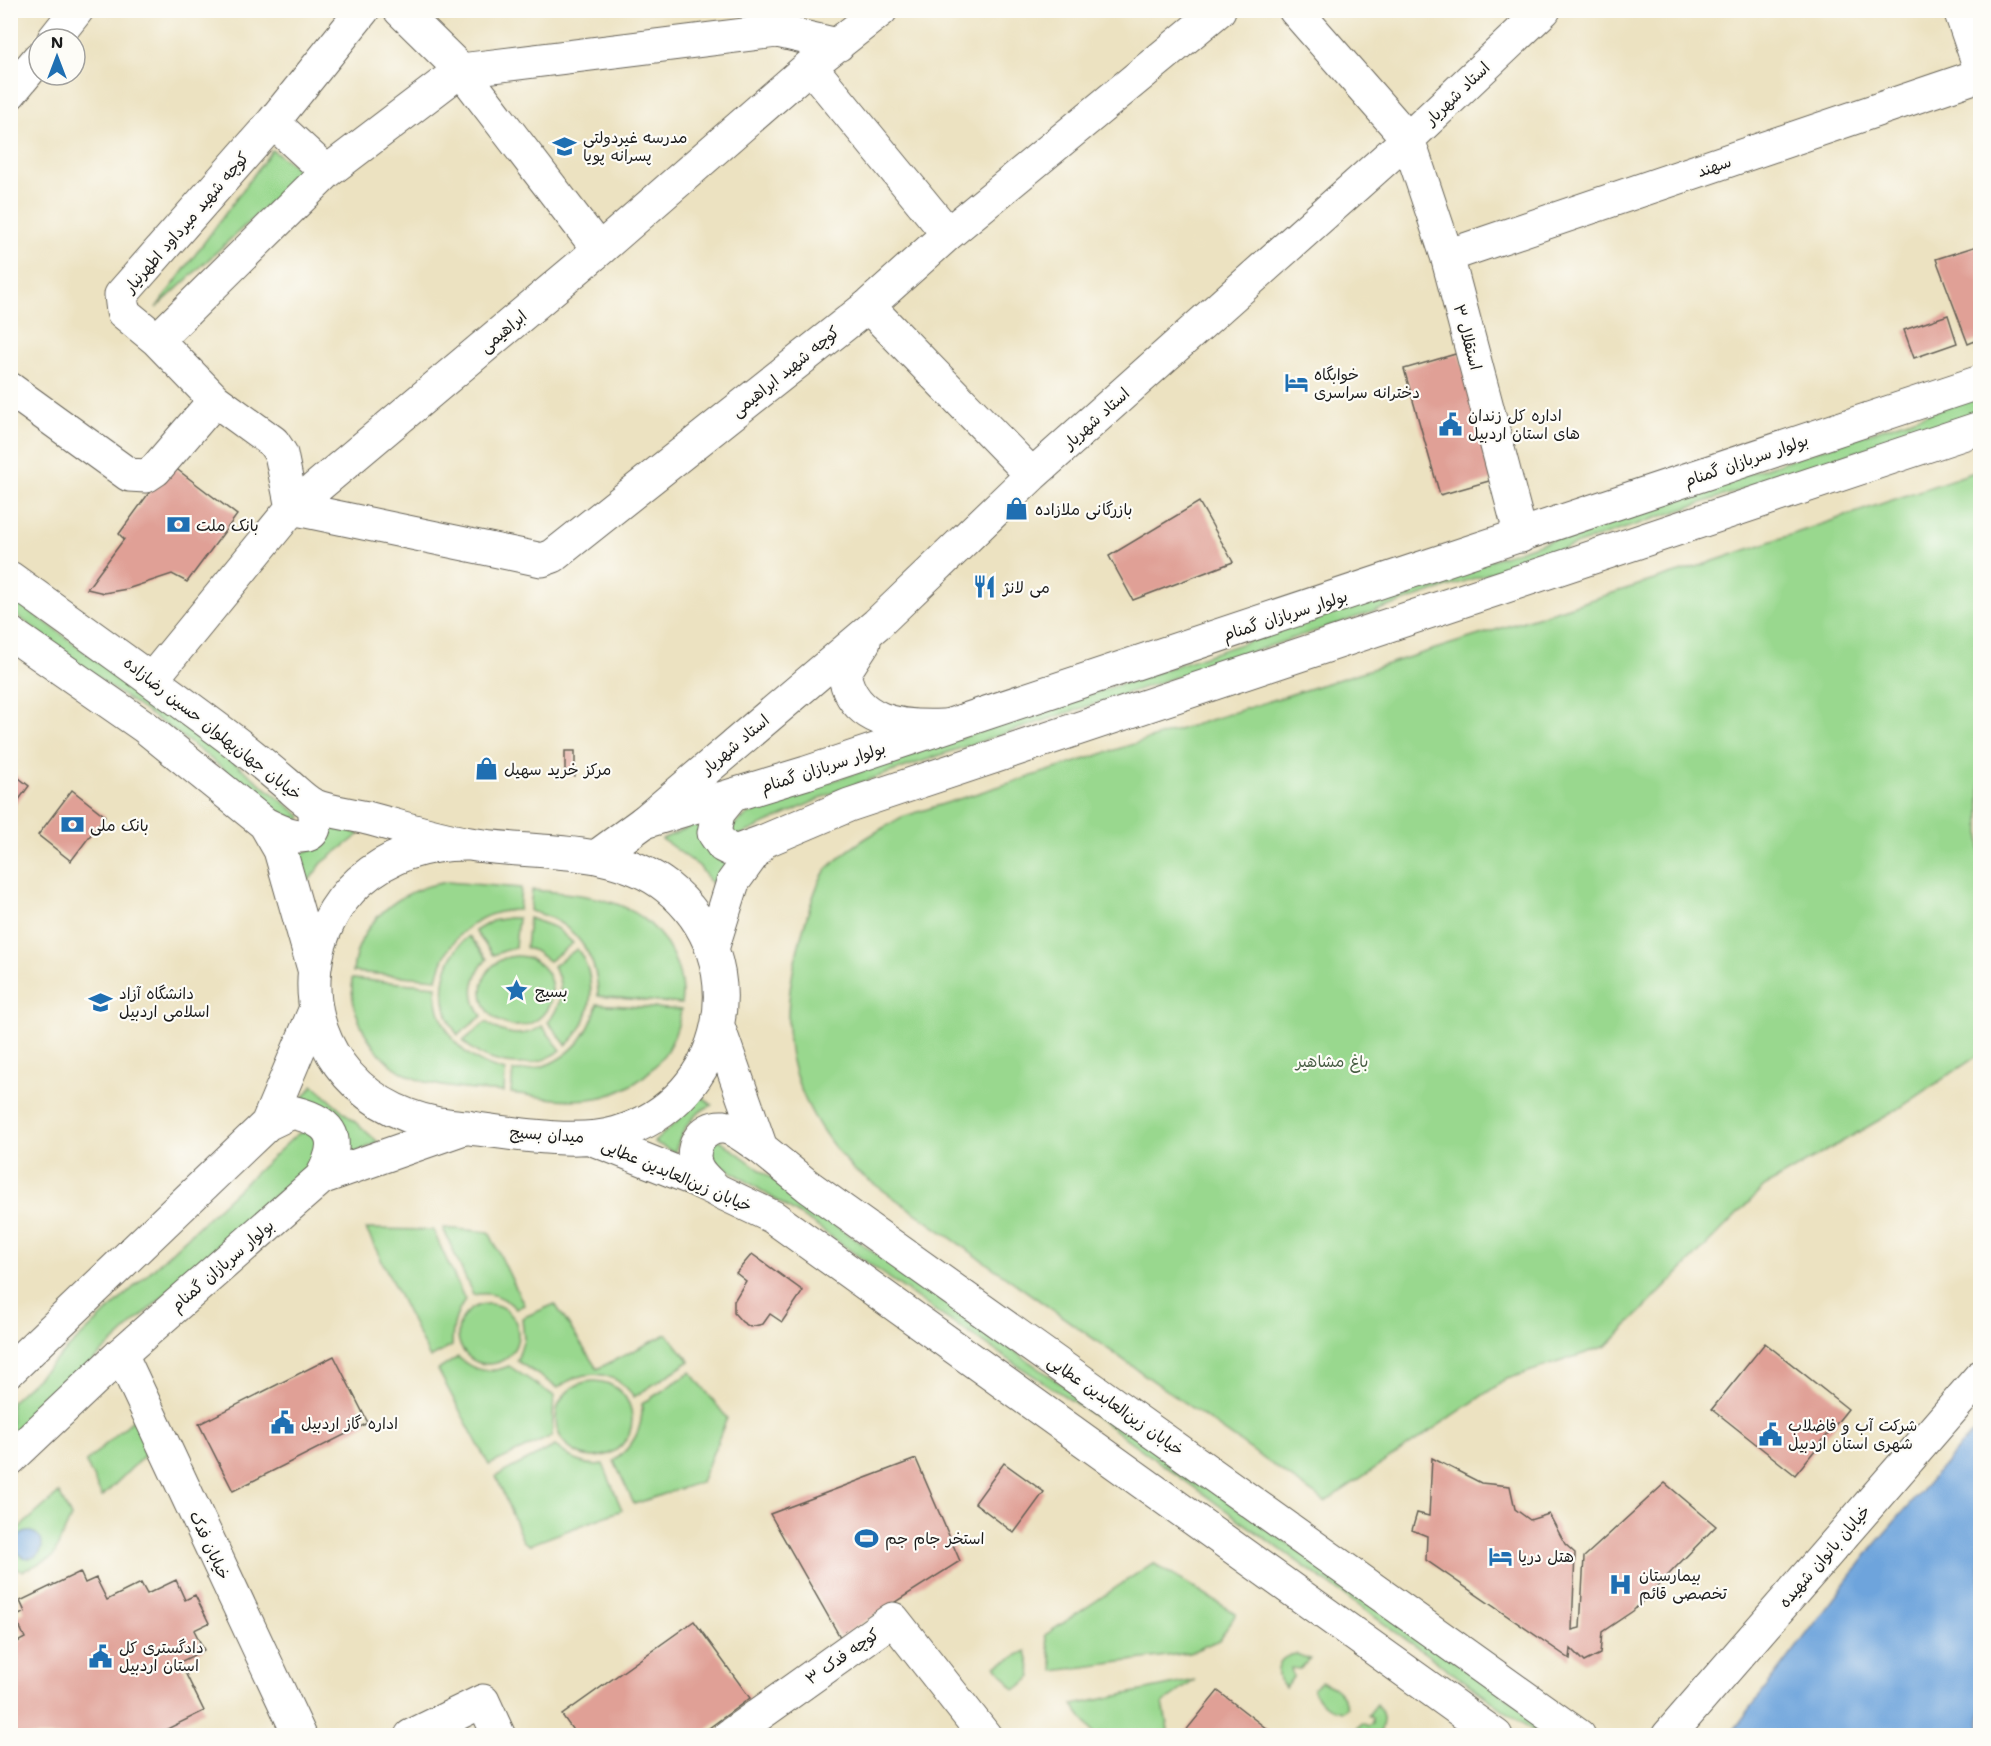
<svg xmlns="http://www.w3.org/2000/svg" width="1991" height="1746" font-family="'Shantell Sans','Playpen Sans Arabic',sans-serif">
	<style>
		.green { fill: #99d88e; stroke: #5a7a55; stroke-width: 1.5 }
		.water { fill: #6ea4dc; stroke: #45607c; stroke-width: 1.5 }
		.building { fill: #e0a096 }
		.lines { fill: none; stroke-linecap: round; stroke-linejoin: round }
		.minor-casing { stroke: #656156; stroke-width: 35 }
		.major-casing { stroke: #656156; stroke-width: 35 }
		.highway-casing { stroke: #656156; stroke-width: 35 }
		.minor { stroke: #fff; stroke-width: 33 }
		.major { stroke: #fff; stroke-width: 33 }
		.highway { stroke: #fff; stroke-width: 33 }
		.labels { text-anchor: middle; stroke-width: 4.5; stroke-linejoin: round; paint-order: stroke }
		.street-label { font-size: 16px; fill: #1c1c1c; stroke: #fdfcf7 }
		.poi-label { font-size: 16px; fill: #1c1c1c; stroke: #fdfcf7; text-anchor: start }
		.park-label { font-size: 16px; fill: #485e44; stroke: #fdfcf7 }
	</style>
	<rect width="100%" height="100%" fill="#fdfcf7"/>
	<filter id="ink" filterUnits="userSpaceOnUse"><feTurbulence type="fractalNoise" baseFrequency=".0167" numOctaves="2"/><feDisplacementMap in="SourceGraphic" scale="12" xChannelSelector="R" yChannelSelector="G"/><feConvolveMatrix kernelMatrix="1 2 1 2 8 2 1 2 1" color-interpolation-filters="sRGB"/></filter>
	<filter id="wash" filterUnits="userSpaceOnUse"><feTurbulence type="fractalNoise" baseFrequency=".008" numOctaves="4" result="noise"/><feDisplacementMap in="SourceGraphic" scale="24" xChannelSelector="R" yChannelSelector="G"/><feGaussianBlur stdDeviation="1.35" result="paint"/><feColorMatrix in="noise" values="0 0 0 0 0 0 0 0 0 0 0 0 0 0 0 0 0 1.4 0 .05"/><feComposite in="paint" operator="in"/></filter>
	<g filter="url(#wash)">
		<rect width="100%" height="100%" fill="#ece2c1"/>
		<path class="green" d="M272 150 303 172 156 308Z
			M1980 396V411L961 748 839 790 734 838 730 830C745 808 803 793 829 782Z
			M1980 470V1054L1895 1111 1764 1187 1607 1346 1507 1379 1325 1502 853 1169C784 1093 775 1030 802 933 807 917 816 881 827 869 848 847 876 832 902 817L1708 563Z
			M11 597 215 747 302 817 294 824 180 735 113 689 11 611Z
			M701 822 704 848 733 860 711 883 699 866 662 839Z
			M335 826 360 834 322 863 305 886 295 854C314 851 325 842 335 826Z
			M447 882 521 888 519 910C476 910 446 939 437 979L353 972C357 922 400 889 447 882Z
			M532 890C588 895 644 897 672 954 679 969 684 987 681 1004L598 996C598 953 572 920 530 911Z
			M508 918H518L515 947 493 955 475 931 492 921Z
			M529 918 556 928 573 943 549 961 535 951 526 948Z
			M469 936 487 959C472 975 468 998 482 1016L458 1035C435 1007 440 958 469 936Z
			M577 949C599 976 594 1023 566 1045L548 1022C562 1006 565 985 553 966Z
			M482 991a35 35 0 1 1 70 0a35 35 0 1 1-70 0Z
			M352 979 436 986C436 1030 463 1061 505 1071L504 1092C478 1090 450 1089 425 1082 381 1069 350 1025 352 979Z
			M597 1004 681 1010C675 1058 636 1094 589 1099 564 1102 536 1096 511 1093L513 1071C555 1071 588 1045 597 1004Z
			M486 1022C502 1035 524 1039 542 1026L561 1050C532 1072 488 1067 463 1041Z
			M313 1085 378 1142 350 1156C352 1120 325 1117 298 1105Z
			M697 1092 712 1105C692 1113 680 1132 675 1153L654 1142 676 1122Z
			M305 1130 314 1135 322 1158 257 1210 11 1436V1402L296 1135Z
			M720 1140 822 1216 1561 1735H1539L1092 1414 941 1315 812 1223 720 1164 709 1157 710 1142Z
			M443 1228 489 1232 524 1305 516 1309C504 1296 490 1291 473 1295Z
			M366 1229 433 1230 465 1300C455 1315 452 1328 452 1346L430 1358Z
			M458 1334a30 30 0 1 1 60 0a30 30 0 1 1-60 0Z
			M555 1304 597 1369 667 1334 690 1361 634 1397C615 1369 583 1368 558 1388L517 1361 524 1339 522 1318Z
			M458 1357C474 1372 490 1374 509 1366L554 1396 552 1436 489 1465 438 1370Z
			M691 1372 727 1418 701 1482 634 1504 614 1461C633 1446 643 1430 642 1404Z
			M556 1419a38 38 0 1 1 76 0a38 38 0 1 1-76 0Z
			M135 1418 149 1451 102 1497 86 1462Z
			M555 1446C571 1458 583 1468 603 1464L622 1510 529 1545 523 1541 496 1476Z
			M59 1493 71 1517 53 1557 23 1571 11 1567 10 1536Z
			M1153 1563 1236 1614 1219 1640 1189 1653 1054 1671 1045 1635Z
			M1026 1651 1032 1677 1015 1690 996 1666Z
			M1296 1654 1310 1659 1300 1669 1291 1668 1293 1677 1286 1687 1279 1680C1275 1665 1281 1656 1296 1654Z
			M1195 1680 1163 1703 1169 1735H1095L1073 1705Z
			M1321 1682C1335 1686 1343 1693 1347 1707L1342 1711C1327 1708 1317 1703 1313 1688Z
			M1377 1704C1385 1715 1384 1721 1380 1734L1352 1735 1362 1723 1368 1726 1372 1724V1718L1368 1715Z"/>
		<path class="water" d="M1980 1424V1735H1730L1876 1543Z
			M16 1545a13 13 0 1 1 26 0a13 13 0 1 1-26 0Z"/>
		<g id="blocks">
			<path class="building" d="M1980 245V339L1968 344 1936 259Z
				M1948 315 1957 343 1914 358 1904 330Z
				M1459 353 1496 479 1440 495 1404 369Z
				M170 464 237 515 187 582 172 574 127 589 104 593 87 589 124 539 119 534Z
				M1199 502 1233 562 1133 600 1109 556Z
				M565 751H575V776L565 775Z
				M10 771 29 786 10 812Z
				M72 790 105 816 71 861 38 835Z
				M752 1254 803 1291 782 1322 770 1314 763 1324 750 1327 742 1322 734 1313V1301L746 1281 736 1273Z
				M1765 1343 1848 1409 1795 1475 1712 1409Z
				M334 1356 368 1423 233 1491 199 1424Z
				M1432 1458 1481 1483 1510 1486 1515 1509 1530 1520 1549 1514 1565 1544 1575 1553 1572 1630 1580 1628 1584 1557 1665 1483 1716 1526 1633 1611 1602 1632 1600 1654 1584 1662 1571 1649 1570 1659 1426 1560 1427 1536 1412 1530 1417 1513 1429 1516Z
				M916 1459 960 1561 840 1637 770 1514Z
				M1004 1463 1044 1492 1014 1533 975 1503Z
				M80 1572 85 1583 96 1578 107 1600 141 1583 147 1594 176 1580 185 1600 195 1595 209 1623 194 1630 204 1650 180 1662 204 1711 165 1730 168 1736H10V1646L25 1638 15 1617 25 1612 20 1601Z
				M694 1621 750 1698 698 1736H577L562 1715Z
				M1218 1691 1276 1736H1188L1184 1733Z"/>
		</g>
	</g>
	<g filter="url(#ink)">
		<use href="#blocks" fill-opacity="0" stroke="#656156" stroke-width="1.5"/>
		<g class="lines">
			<defs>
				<path id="minor" d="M363 10 273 122 121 295 123 312 157 340 215 400 273 442 281 454 292 508 542 560 553 556 868 306 948 234 1219 10
					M400 10 461 70 599 250
					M1295 10 1408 139 1447 256 1521 536
					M1960 10 1980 68
					M54 39 77 10
					M810 66 948 234
					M10 93 39 58
					M273 122 327 172
					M1447 256 1980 75
					M868 306 1032 475
					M157 340 327 172 461 70 777 31 838 45
					M10 389 129 475 146 476 155 470 215 400
					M864 642 844 673C853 723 902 728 943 726
					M152 679 292 508 599 250 810 66 881 10
					M644 822 877 624 1032 475 1408 139 1544 10
					M121 1354 300 1736
					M411 1736 483 1701 499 1736
					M729 1736 893 1619 985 1736"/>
				<path id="major" d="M10 578C84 631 158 684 231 739 251 754 270 770 289 786 296 792 305 801 313 805 329 812 351 814 367 818 401 827 435 838 470 844 534 855 613 844 667 887 757 959 728 1101 617 1133 569 1147 490 1129 438 1124 255 1087 282 841 469 844
					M10 633 145 727 265 824 280 850 314 969
					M731 797 718 813 714 833 723 846 735 852 762 842
					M265 824C289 836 325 850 313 805
					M596 857 644 822 806 773 1980 382
					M712 949 733 882 762 842 849 805 1980 428
					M718 1026 761 1148 808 1186 1579 1736
					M590 1138 693 1179 773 1217 1496 1736
					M717 1191C711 1184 703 1178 698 1170 687 1151 701 1125 724 1127 737 1129 750 1141 761 1148
					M1668 1736 1980 1377"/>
				<path id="highway" d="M267 1124 292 1112C335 1122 342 1140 321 1178
					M10 1370 267 1124 316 1008
					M10 1459 121 1354 321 1178 467 1127"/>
			</defs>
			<use href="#minor" class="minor-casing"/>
			<use href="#major" class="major-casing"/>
			<use href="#highway" class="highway-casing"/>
			<use href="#minor" class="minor"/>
			<use href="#major" class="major"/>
			<use href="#highway" class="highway"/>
		</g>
	</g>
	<defs>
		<symbol id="school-bare" viewBox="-9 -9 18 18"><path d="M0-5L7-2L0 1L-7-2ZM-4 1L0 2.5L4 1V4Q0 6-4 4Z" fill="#1f6fb2" stroke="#fdfcf7" stroke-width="2.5" paint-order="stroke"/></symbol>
		<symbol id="hotel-bare" viewBox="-9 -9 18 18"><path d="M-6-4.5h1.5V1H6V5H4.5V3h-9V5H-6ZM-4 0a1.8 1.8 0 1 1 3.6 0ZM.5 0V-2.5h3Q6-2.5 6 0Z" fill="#1f6fb2" stroke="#fdfcf7" stroke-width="2.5" paint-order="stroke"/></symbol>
		<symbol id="civic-bare" viewBox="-9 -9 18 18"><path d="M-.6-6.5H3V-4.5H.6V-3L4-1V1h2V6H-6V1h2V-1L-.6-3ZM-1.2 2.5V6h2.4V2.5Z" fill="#1f6fb2" stroke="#fdfcf7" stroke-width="2.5" paint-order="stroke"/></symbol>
		<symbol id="shop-bare" viewBox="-9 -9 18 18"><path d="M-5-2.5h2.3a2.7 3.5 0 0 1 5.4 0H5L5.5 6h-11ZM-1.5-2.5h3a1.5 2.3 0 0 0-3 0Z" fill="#1f6fb2" stroke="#fdfcf7" stroke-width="2.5" paint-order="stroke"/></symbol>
		<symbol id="bank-bare" viewBox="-9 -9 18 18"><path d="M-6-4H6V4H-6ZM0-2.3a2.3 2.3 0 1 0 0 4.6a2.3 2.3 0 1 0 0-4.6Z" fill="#1f6fb2" stroke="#fdfcf7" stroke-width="2.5" paint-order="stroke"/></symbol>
		<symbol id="restaurant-bare" viewBox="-9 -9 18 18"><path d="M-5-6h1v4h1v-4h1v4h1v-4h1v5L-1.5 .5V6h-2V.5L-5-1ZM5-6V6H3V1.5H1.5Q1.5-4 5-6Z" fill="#1f6fb2" stroke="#fdfcf7" stroke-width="2.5" paint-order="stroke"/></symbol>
		<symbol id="sight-bare" viewBox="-9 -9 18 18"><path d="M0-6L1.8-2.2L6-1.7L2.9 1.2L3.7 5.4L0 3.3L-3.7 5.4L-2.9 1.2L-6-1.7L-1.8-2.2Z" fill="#1f6fb2" stroke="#fdfcf7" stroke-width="2.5" paint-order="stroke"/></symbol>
		<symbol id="university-bare" viewBox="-9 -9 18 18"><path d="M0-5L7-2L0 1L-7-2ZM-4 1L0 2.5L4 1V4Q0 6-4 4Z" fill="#1f6fb2" stroke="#fdfcf7" stroke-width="2.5" paint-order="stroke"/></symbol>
		<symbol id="stadium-bare" viewBox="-9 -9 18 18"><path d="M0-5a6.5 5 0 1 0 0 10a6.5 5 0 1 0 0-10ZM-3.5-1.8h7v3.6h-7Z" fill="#1f6fb2" stroke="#fdfcf7" stroke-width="2.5" paint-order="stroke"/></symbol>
		<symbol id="hospital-bare" viewBox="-9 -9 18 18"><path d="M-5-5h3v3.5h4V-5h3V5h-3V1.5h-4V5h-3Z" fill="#1f6fb2" stroke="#fdfcf7" stroke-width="2.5" paint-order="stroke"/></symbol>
	</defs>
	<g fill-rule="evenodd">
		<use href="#school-bare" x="548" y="130" width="33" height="33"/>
		<use href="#hotel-bare" x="1280" y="366" width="33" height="33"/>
		<use href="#civic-bare" x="1434" y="408" width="33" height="33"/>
		<use href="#shop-bare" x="1000" y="492" width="33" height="33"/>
		<use href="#bank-bare" x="162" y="508" width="33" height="33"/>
		<use href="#restaurant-bare" x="968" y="570" width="33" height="33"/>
		<use href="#shop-bare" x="470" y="752" width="33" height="33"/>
		<use href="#bank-bare" x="56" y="808" width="33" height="33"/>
		<use href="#sight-bare" x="500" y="974" width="33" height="33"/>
		<use href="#university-bare" x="84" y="986" width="33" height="33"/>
		<use href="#civic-bare" x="266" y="1406" width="33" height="33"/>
		<use href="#civic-bare" x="1754" y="1418" width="33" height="33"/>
		<use href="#stadium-bare" x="850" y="1522" width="33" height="33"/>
		<use href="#hotel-bare" x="1484" y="1540" width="33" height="33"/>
		<use href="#hospital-bare" x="1604" y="1568" width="33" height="33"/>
		<use href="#civic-bare" x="84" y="1640" width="33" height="33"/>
	</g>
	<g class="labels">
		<g class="street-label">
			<text transform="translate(1457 93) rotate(-44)" y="6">استاد شهریار</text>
			<text transform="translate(1714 166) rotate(-19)" y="6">سهند</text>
			<text transform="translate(186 222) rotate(-49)" y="6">کوچه شهید میرداود اطهرنیار</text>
			<text transform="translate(503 331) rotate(-40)" y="6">ابراهیمی</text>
			<text transform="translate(1468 337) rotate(75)" y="6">استقلال ۳</text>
			<text transform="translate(785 371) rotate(-39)" y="6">کوچه شهید ابراهیمی</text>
			<text transform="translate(1096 418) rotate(-42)" y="6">استاد شهریار</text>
			<text transform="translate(1746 460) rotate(-19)" y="6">بولوار سربازان گمنام</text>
			<text transform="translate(1285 615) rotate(-18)" y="6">بولوار سربازان گمنام</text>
			<text transform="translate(213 728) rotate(38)" y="6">خیابان جهان‌پهلوان حسین رضا‌زاده</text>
			<text transform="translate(735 744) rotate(-40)" y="6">استاد شهریار</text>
			<text transform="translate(823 767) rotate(-18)" y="6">بولوار سربازان گمنام</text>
			<text transform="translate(547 1134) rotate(4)" y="6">میدان بسیج</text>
			<text transform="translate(677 1175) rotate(23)" y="6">خیابان زین‌العابدین عطایی</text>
			<text transform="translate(222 1265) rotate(-41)" y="6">بولوار سربازان گمنام</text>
			<text transform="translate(1116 1405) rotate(35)" y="6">خیابان زین‌العابدین عطایی</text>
			<text transform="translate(210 1545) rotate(65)" y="6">خیابان فدک</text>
			<text transform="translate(1824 1556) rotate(-49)" y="6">خیابان بانوان شهیده</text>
			<text transform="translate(842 1656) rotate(-35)" y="6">کوچه فدک ۳</text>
		</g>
		<g class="poi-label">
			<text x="583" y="143">مدرسه غیردولتی<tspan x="583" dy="18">پسرانه پویا</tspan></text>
			<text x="1314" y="380">خوابگاه<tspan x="1314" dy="18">دخترانه سراسری</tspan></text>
			<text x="1468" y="421">اداره کل زندان<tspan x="1468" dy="18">های استان اردبیل</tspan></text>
			<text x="1035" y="515">بازرگانی ملازاده</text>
			<text x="196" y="531">بانک ملت</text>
			<text x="1003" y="593">می لانژ</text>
			<text x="504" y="775">مرکز خرید سهیل</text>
			<text x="90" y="831">بانک ملی</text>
			<text x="535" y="997">بسیج</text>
			<text x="119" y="999">دانشگاه آزاد<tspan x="119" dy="18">اسلامی اردبیل</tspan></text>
			<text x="301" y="1429">اداره گاز اردبیل</text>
			<text x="1788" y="1431">شرکت آب و فاضلاب<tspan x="1788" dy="18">شهری استان اردبیل</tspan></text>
			<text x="885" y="1544">استخر جام جم</text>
			<text x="1518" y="1562">هتل دریا</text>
			<text x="1639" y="1581">بیمارستان<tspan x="1639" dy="18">تخصصی قائم</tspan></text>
			<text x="119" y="1653">دادگستری کل<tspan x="119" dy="18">استان اردبیل</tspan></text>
		</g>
		<g class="park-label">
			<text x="1332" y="1067">باغ مشاهیر</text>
		</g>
	</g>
	<rect width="1991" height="1746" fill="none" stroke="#fdfcf7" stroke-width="36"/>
	<g transform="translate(57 57)"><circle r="28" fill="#fdfcf7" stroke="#a3a29f" stroke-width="1.5"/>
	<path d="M0-4.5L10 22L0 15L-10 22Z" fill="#1f6fb2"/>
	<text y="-9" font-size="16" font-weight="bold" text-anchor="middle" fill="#1c1c1c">N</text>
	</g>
</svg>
